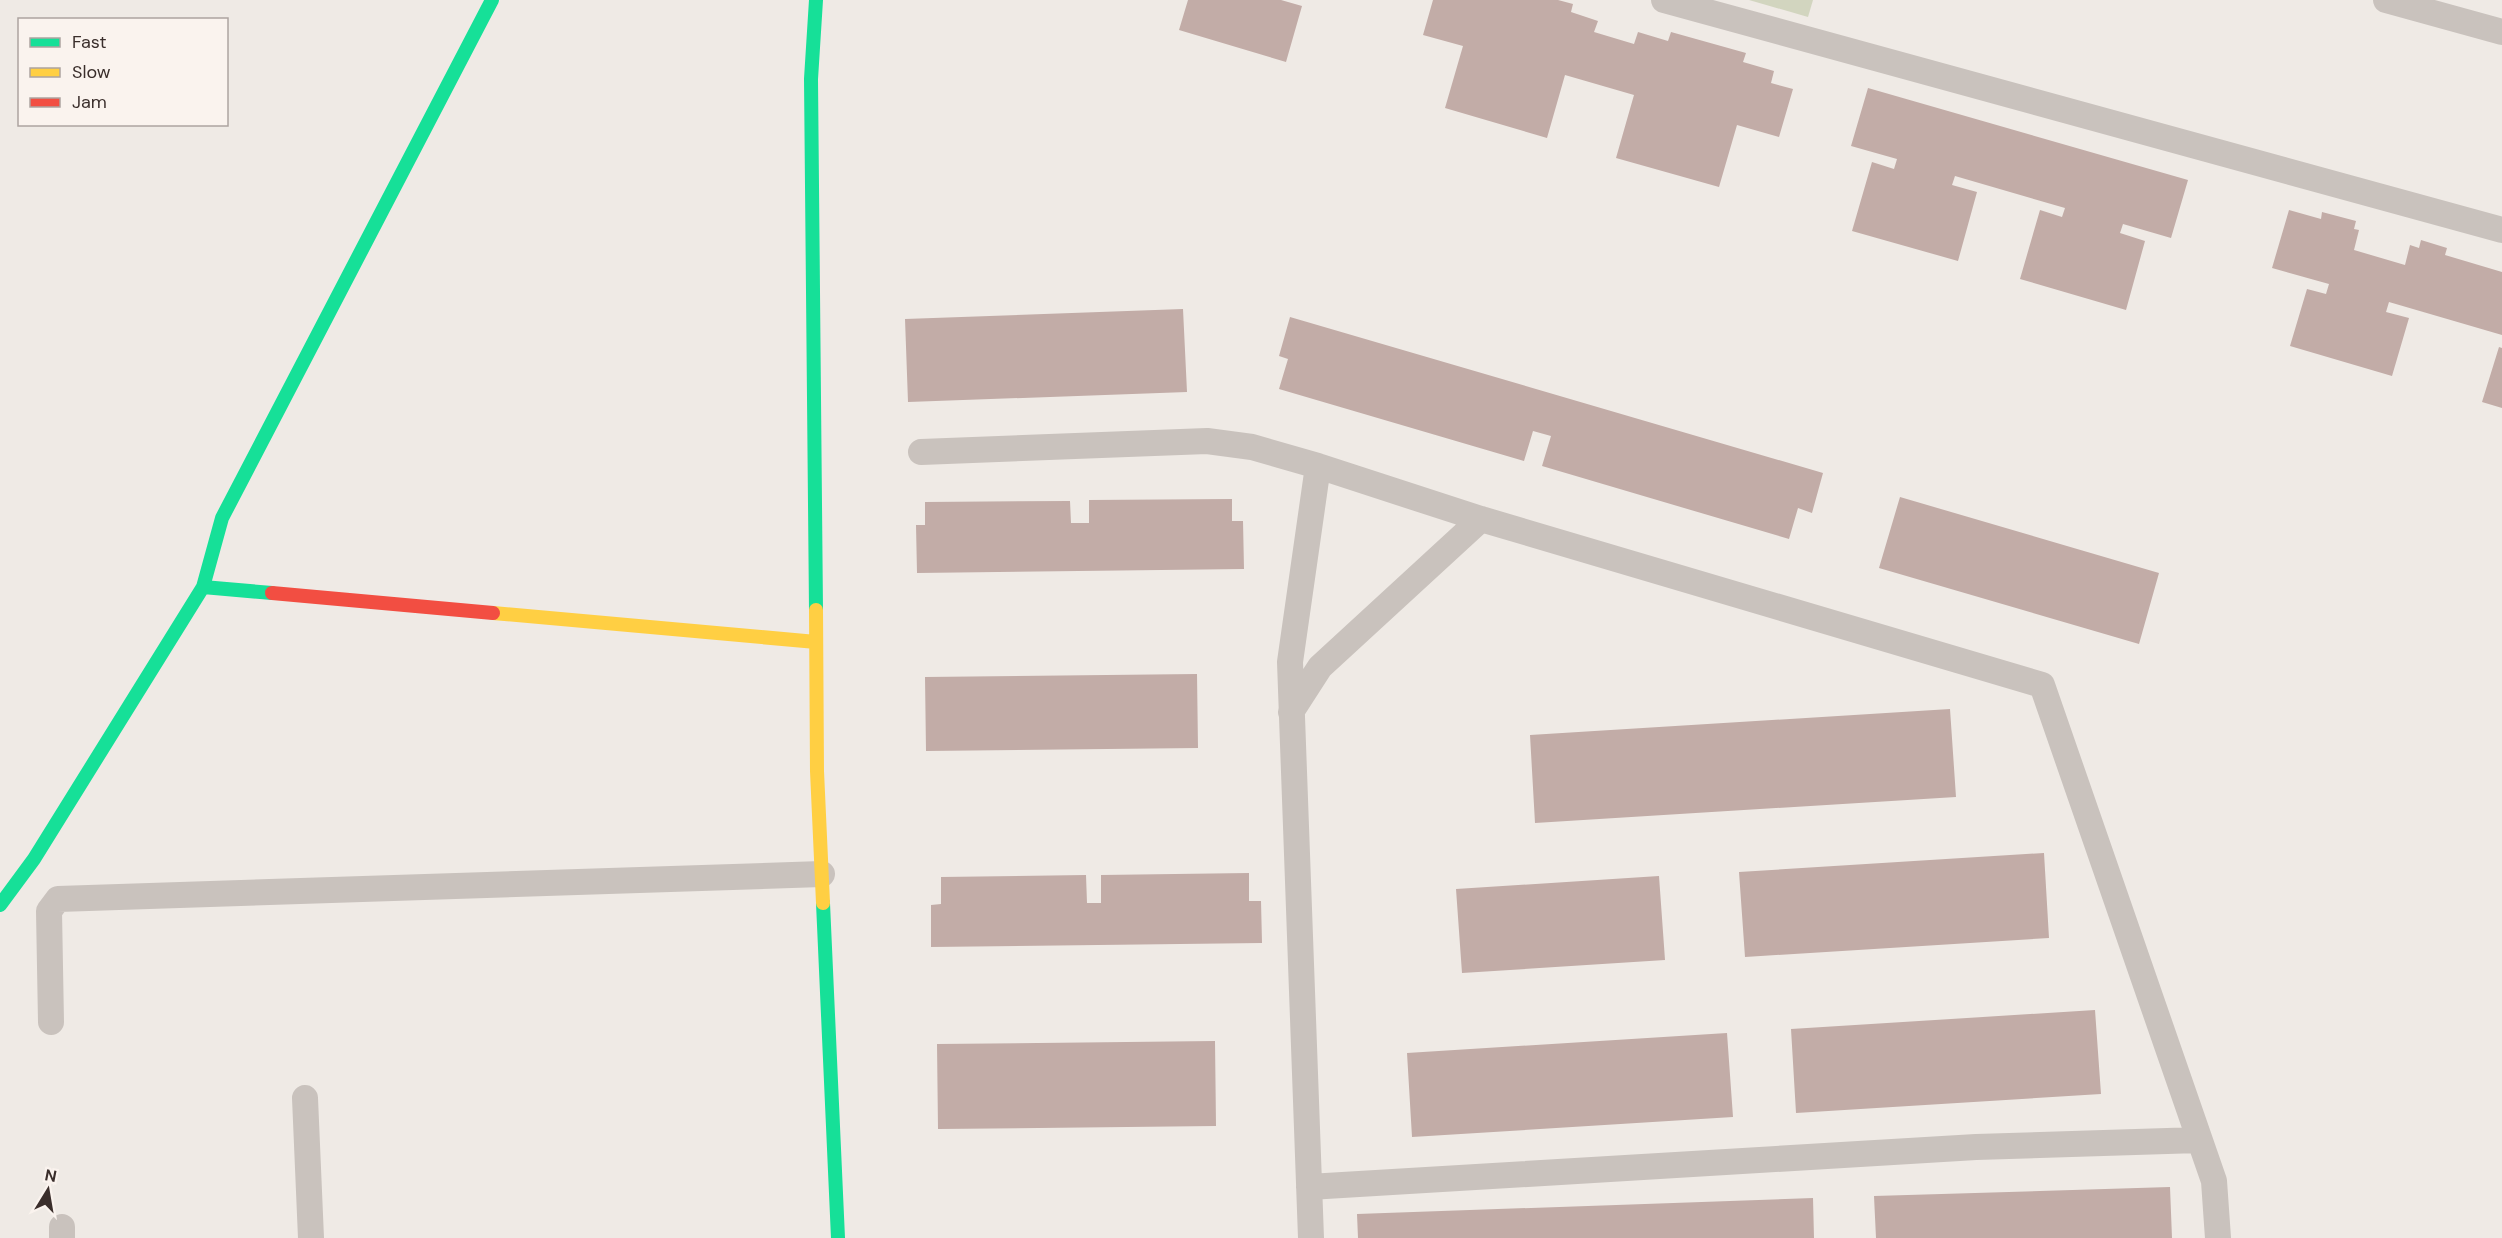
<svg xmlns="http://www.w3.org/2000/svg" width="2502" height="1238" font-family="'DM Sans',sans-serif">
	<style>
		.green { fill: #d2d5bf }
		.building { fill: #c2aca7 }
		.lines { fill: none; stroke-linecap: round; stroke-linejoin: round }
		.lane { stroke: #c9c2bd; stroke-width: 26 }
		.fast { stroke: #16e098; stroke-width: 14 }
		.slow { stroke: #ffcf43; stroke-width: 14 }
		.jam { stroke: #f24e42; stroke-width: 14 }
	</style>
	<rect width="100%" height="100%" fill="#efeae5"/>
	<path class="green" d="M1749 0H1813L1808 17Z"/>
	<path class="building" d="M1188 0H1281L1302 6 1286 62 1179 30Z
		M1433 0H1558L1573 4 1571 12 1598 21 1594 32 1634 44 1638 32 1668 41 1671 32 1746 53 1743 62 1774 71 1771 83 1793 89 1779 137 1737 125 1719 187 1616 158 1634 95 1565 75 1547 138 1445 108 1463 46 1423 35Z
		M1868 88 2188 180 2171 238 2123 224 2120 233 2145 241 2126 310 2020 279 2040 210 2062 217 2065 208 1955 176 1952 185 1977 192 1958 261 1852 231 1872 162 1894 169 1897 159 1851 146Z
		M2289 210 2321 219 2322 212 2356 221 2354 229 2359 230 2354 250 2405 265 2410 245 2419 248 2421 240 2447 248 2445 255 2502 272V335L2389 302 2386 312 2409 318 2392 376 2290 346 2307 289 2326 294 2329 284 2272 268Z
		M1183 309 1187 392 908 402 905 319Z
		M1290 317 1823 473 1812 513 1798 508 1789 539 1542 466 1551 436 1533 431 1524 461 1279 389 1288 359 1279 356Z
		M2499 347 2502 348V408L2482 402Z
		M1900 497 2159 573 2139 644 1879 568Z
		M1232 499V521H1243L1244 569 917 573 916 525H925V502L1070 501 1071 523H1089V500Z
		M1197 674 1198 748 926 751 925 677Z
		M1950 709 1956 797 1535 823 1530 735Z
		M2044 853 2049 938 1745 957 1739 872Z
		M1249 873V901H1261L1262 943 931 947V905L941 904V877L1086 875 1087 903H1101V875Z
		M1659 876 1665 960 1462 973 1456 889Z
		M2095 1010 2101 1094 1796 1113 1791 1029Z
		M1727 1033 1733 1117 1412 1137 1407 1053Z
		M1215 1041 1216 1126 938 1129 937 1044Z
		M2170 1187 2172 1238H1876L1874 1196Z
		M1813 1198 1814 1238H1358L1357 1214Z"/>
	<g class="lines">
		<path class="lane" d="M1664 0 2502 230
			M2386 0 2502 32
			M921 452 1207 441 1252 447 1318 466 1481 519 2042 685 2214 1181 2218 1238
			M1291 712 1320 667 1481 519
			M51 1022 49 911 58 899 822 874
			M305 1098 311 1238
			M1309 1187 1976 1147 2199 1140
			M62 1227V1238
			M1311 1238 1290 662 1318 466"/>
		<path class="fast" d="M203 587 222 518 492 0
			M816 610 811 79 816 0
			M823 903 838 1238
			M0 905 34 859 203 587 272 593"/>
		<path class="slow" d="M816 610 817 771 823 903
			M493 613 816 642"/>
		<path class="jam" d="M272 593 493 613"/>
	</g>
	<rect x="18" y="18" width="210" height="108" fill="#faf3ee" stroke="#ada4a0" stroke-width="1.5"/>
	<rect x="30" y="38" width="30" height="9" fill="#16e098" stroke="#ada4a0" stroke-width="1.5"/>
	<text x="72" y="48" font-size="18" fill="#3a2e2b">Fast</text>
	<rect x="30" y="68" width="30" height="9" fill="#ffcf43" stroke="#ada4a0" stroke-width="1.5"/>
	<text x="72" y="78" font-size="18" fill="#3a2e2b">Slow</text>
	<rect x="30" y="98" width="30" height="9" fill="#f24e42" stroke="#ada4a0" stroke-width="1.5"/>
	<text x="72" y="108" font-size="18" fill="#3a2e2b">Jam</text>
	<g transform="translate(48 1190) rotate(11)" stroke="#faf3ee" stroke-width="4.5" paint-order="stroke">
	<path d="M0-4.5L10 22L0 15L-10 22Z" fill="#3a2e2b"/>
	<text y="-9" font-size="16" font-weight="bold" text-anchor="middle" fill="#3a2e2b">N</text>
	</g>
</svg>
